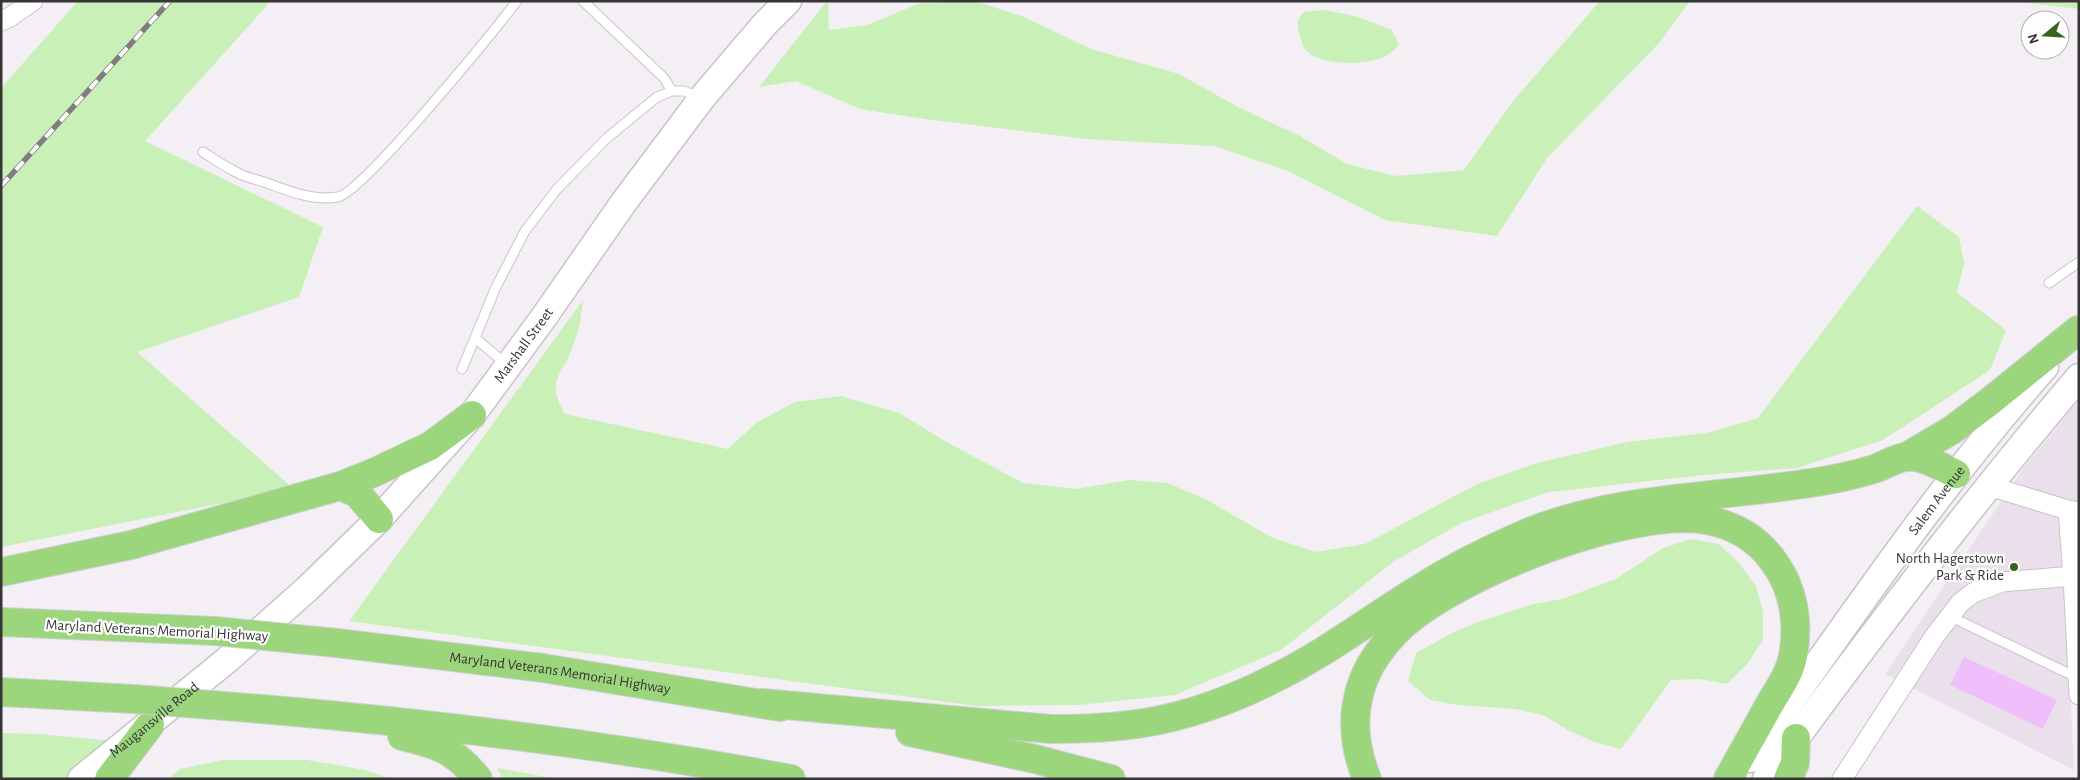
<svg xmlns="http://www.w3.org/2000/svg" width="2080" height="780" font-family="'Alegreya Sans',sans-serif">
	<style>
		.built { fill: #eae0ec }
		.green { fill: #c9f0b7 }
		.building { fill: #f0befa }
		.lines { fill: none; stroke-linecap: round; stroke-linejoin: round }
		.service-casing { stroke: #c8c4c9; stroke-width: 11 }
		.minor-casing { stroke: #c8c4c9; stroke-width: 21 }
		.secondary-casing { stroke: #c8c4c9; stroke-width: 29 }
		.motorway-casing { stroke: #cfcfcf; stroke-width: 30 }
		.service { stroke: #fff; stroke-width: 9 }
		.minor { stroke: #fff; stroke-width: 19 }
		.secondary { stroke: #fff; stroke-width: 26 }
		.motorway { stroke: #9bd67d; stroke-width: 28 }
		.rail-casing { stroke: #807c80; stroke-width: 5.5 }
		.rail { stroke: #fffeff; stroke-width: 4; stroke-dasharray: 11; stroke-linecap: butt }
		.motorway-bridge-casing { stroke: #cfcfcf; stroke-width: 30; stroke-linecap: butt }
		.motorway-bridge { stroke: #9bd67d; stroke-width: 28 }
		.poi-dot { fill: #38621f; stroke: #fffeff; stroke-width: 2 }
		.labels { text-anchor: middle; stroke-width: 4.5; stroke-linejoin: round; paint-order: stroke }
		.street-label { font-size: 15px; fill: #373537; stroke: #fffeff }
		.poi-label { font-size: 15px; fill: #373537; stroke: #fffeff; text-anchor: end }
	</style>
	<rect width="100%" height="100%" fill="#f4eff5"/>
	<path class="built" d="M2079 400V529L2063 528 2074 770 1885 674 2025 466Z"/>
	<path class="green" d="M78 1H271L145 141 323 227 299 297 137 352 294 489 1 547V88Z
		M827 1H828L829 30 867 25 920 3 975 1 1024 17 1091 49 1179 74 1238 107 1300 136 1347 164 1396 176 1464 170 1514 100 1600 1H1690L1660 42 1547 158 1497 236 1385 220 1288 171 1214 146 1086 139 932 120 860 109 796 81 759 87Z
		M2011 1H2079V9Z
		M1324 10 1355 16 1392 30 1399 44C1387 67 1328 68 1309 53 1303 49 1301 40 1299 33 1296 24 1298 18 1304 12Z
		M1917 206 1959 237 1964 263 1957 293 2006 330 1990 370 1883 440 1797 468 1704 475 1549 492 1461 523 1393 562 1281 650 1175 695 1078 705 976 706 349 621 583 300C581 316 579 331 573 346 562 376 545 381 565 414L728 449 756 423 795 402 841 396 899 413 950 444 1023 483 1076 489 1129 480 1168 483 1207 500 1273 538 1316 552 1365 544 1477 484 1537 463 1627 442 1707 433 1758 418Z
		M1691 539 1719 544 1739 563 1756 586 1763 612V640L1747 664 1727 684 1699 679 1671 680 1621 749 1594 742 1568 730 1543 715 1515 709 1458 705 1430 700 1408 681 1416 653 1452 633 1478 622 1534 604 1562 599 1616 579 1663 548Z
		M1 733 38 734 115 741 63 779H1Z
		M223 760H307L365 770 391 779H168L180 769Z
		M497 768 557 779H503Z"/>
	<path class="building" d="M1964 657 2057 700 2043 729 1950 685Z"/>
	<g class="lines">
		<defs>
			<path id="service" d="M583 1 664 78 672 91
				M203 152C214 159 224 166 236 172 244 177 255 179 264 182 289 191 311 201 338 197 363 192 494 31 517 1
				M2049 283 2079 262
				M475 338 506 364
				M462 369 496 287 525 231 557 189 607 138 657 97 672 91H684L699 97
				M1949 616 2078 678"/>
			<path id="minor" d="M1 21 10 17 33 1
				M1989 486 2068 510 2079 512
				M2068 510 2073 576 2079 695
				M1842 779 1934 637 1960 603 1973 593 2002 582 2073 576"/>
			<g id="secondary">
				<path id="s1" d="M1750 759C1845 626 1936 490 2045 367"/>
				<path id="s2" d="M81 779 227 660 307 589 379 519 472 415 544 317 624 202 702 98 765 24 788 1"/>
				<path d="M1766 779C1866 642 1969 506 2079 377"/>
			</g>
			<g id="motorway">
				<path d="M1906 457 1952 430 1993 399 2078 330"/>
				<path d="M340 486 357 493 379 519"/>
				<path d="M1 572 131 545 340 486 373 473 430 446 472 415"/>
				<path d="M1 622 215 631"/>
				<path id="s3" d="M337 643 543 668 780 707"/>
				<path d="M1 692 134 699"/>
				<path d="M762 703 1051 729C1082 729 1113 728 1143 723 1185 717 1234 699 1271 680 1321 656 1365 623 1411 594 1448 570 1487 550 1527 533 1615 497 1711 498 1803 484 1827 481 1851 476 1874 469 1884 466 1895 458 1906 457 1923 455 1941 467 1956 474"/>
				<path d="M262 709C439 724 616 746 791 779"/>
				<path d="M910 732 1035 759 1111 779"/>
				<path d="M402 736C438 745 454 749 478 779"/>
				<path d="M109 779 150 725"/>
				<path d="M1367 779C1351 740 1350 702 1371 664 1379 651 1390 637 1402 626 1459 574 1629 507 1706 520 1734 525 1758 539 1774 562 1794 589 1799 623 1793 656 1790 674 1777 691 1768 707 1755 731 1741 755 1728 779"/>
				<path d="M1788 779 1795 763 1796 738"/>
			</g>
		</defs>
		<use href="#service" class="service-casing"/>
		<use href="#minor" class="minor-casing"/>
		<use href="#secondary" class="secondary-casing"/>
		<use href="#motorway" class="motorway-casing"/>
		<use href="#service" class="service"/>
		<use href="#minor" class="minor"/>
		<use href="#secondary" class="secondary"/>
		<use href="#motorway" class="motorway"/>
		<defs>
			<path id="rail" d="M1 186 170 1"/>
		</defs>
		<use href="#rail" class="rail-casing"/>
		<use href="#rail" class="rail"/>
		<defs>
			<path id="motorway-bridge" d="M215 631 337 643
				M134 699 262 709"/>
		</defs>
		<use href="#motorway-bridge" class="motorway-bridge-casing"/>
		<use href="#motorway-bridge" class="motorway-bridge"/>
	</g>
	<circle class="poi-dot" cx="2014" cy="567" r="5"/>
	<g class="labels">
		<g class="street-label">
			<text dy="5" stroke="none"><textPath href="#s2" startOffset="622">Marshall Street</textPath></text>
			<text dy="5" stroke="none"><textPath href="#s1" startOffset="319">Salem Avenue</textPath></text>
			<text transform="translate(157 630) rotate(3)" y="5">Maryland Veterans Memorial Highway</text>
			<text dy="5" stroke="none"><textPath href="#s3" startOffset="225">Maryland Veterans Memorial Highway</textPath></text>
			<text dy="5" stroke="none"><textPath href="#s2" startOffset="94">Maugansville Road</textPath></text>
		</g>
		<g class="poi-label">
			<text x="2004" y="563">North Hagerstown<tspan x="2004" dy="17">Park &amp; Ride</tspan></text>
		</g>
	</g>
	<rect width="2080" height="780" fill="none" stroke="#373537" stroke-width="5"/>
	<g transform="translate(2045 35) rotate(252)"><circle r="24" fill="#fffeff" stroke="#afaeaf"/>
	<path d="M0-4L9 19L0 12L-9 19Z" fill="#38621f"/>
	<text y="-8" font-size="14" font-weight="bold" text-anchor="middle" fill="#373537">N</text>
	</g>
</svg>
